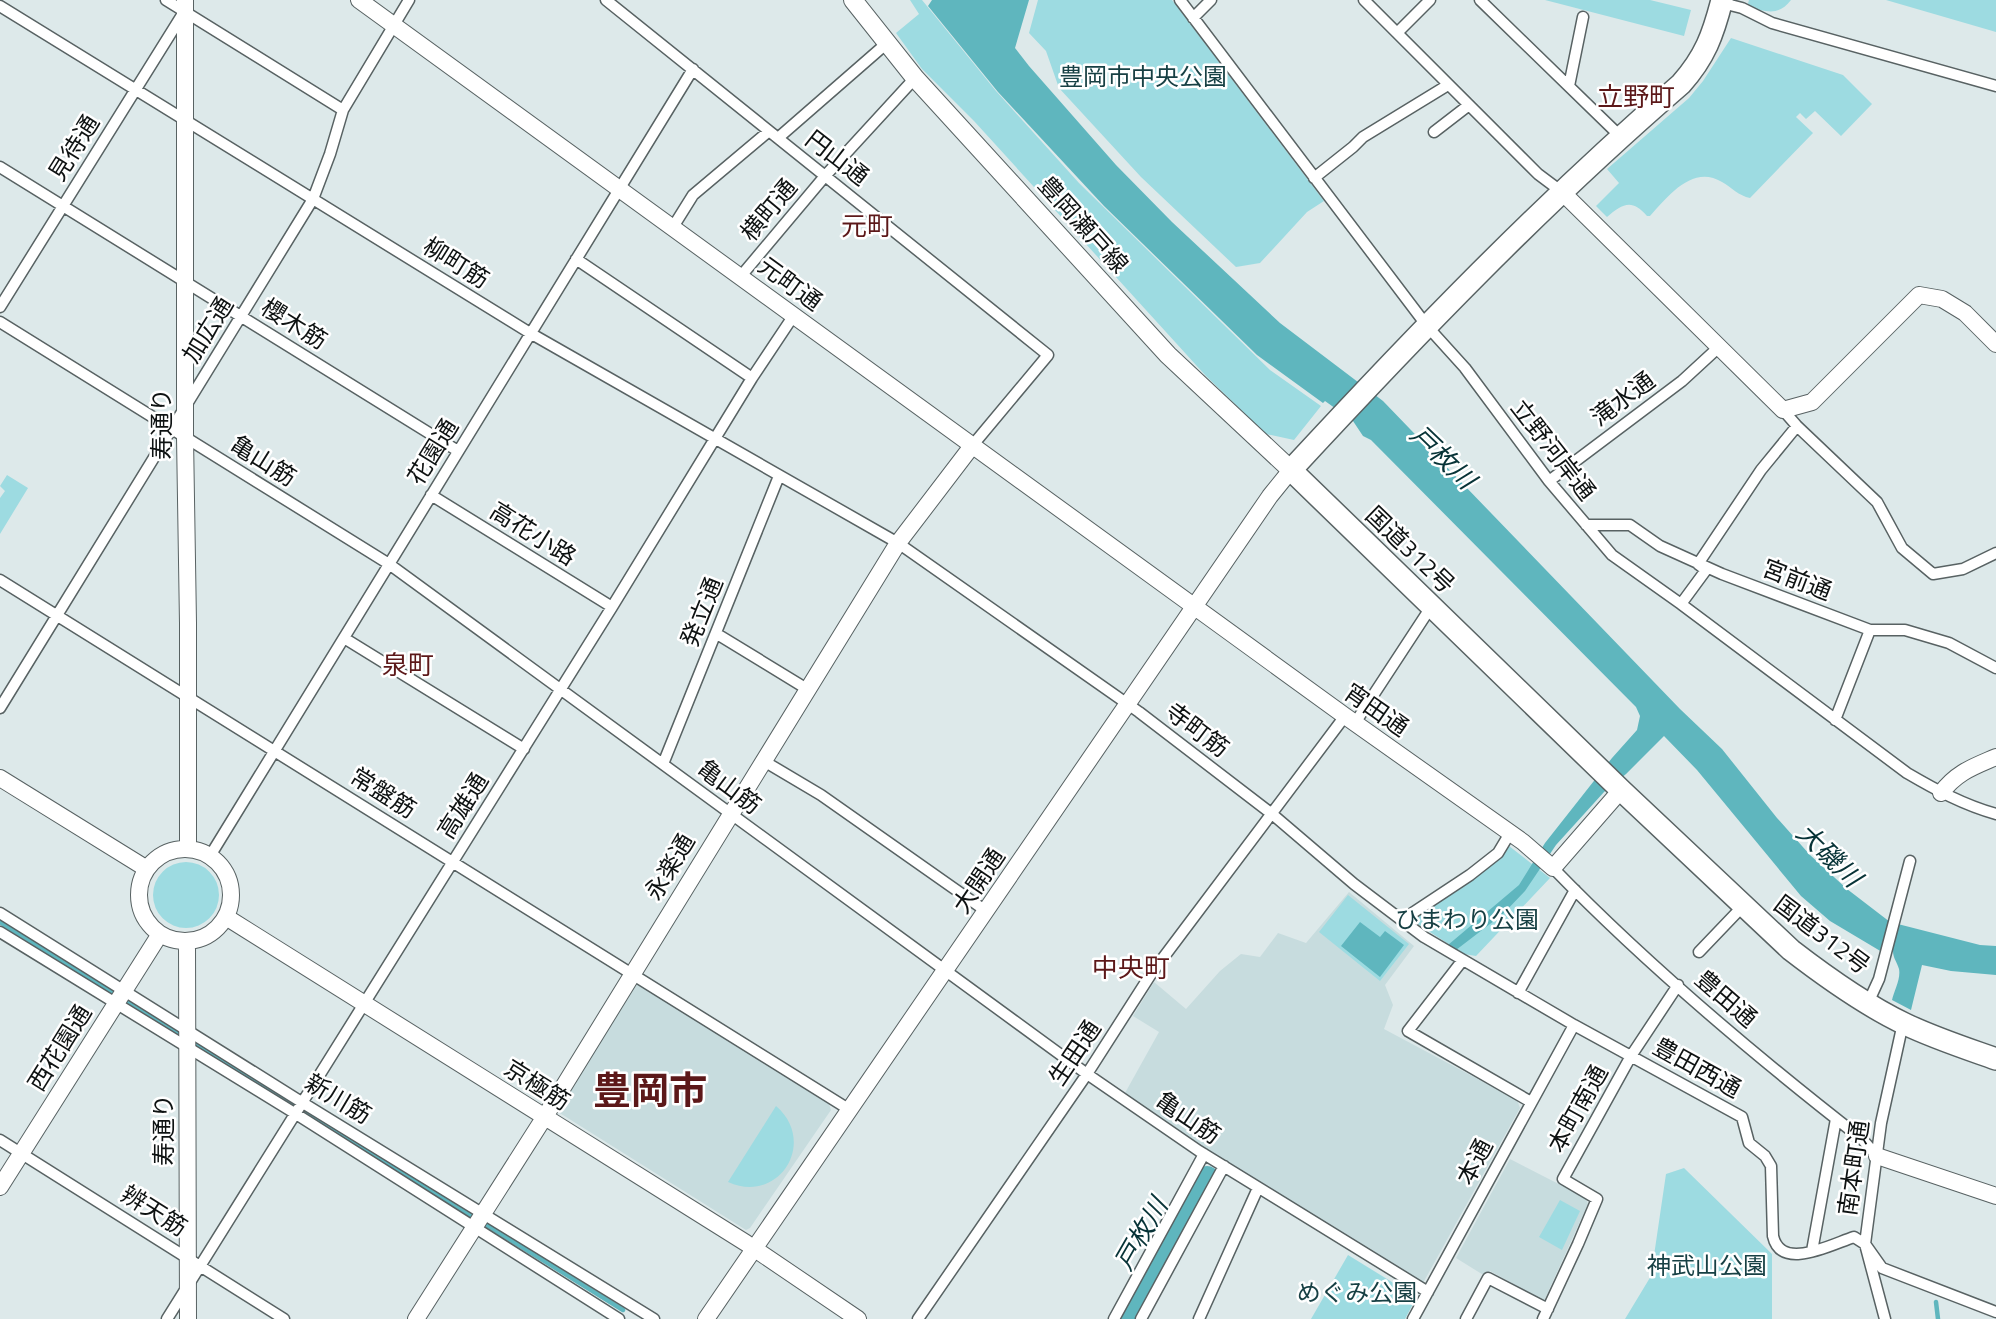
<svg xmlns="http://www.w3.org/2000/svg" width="1996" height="1319" font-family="'Titillium Web','Noto Sans JP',sans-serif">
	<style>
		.built { fill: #c7dcde }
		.green { fill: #9ddbe1 }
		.water { fill: #5fb6be }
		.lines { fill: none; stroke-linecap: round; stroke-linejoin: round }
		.stream { stroke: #5fb6be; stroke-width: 4.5 }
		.river { stroke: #5fb6be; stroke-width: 24 }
		.street-casing { stroke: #586263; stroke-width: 13 }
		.secondary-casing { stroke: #586263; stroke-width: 18 }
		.primary-casing { stroke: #586263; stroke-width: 20 }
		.highway-casing { stroke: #586263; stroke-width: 24 }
		.street { stroke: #fff; stroke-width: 10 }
		.secondary { stroke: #fff; stroke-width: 16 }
		.primary { stroke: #fff; stroke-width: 18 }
		.highway { stroke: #fff; stroke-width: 21 }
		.labels { text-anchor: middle; stroke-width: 5; stroke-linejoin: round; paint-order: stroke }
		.park-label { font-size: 24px; fill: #174044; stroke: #fff }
		.street-label { font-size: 24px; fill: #0e1212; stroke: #fff }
		.neighbourhood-label { font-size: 26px; fill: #5c1819; stroke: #fff }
		.water-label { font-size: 26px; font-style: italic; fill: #073337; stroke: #fff }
		.town-label { font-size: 38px; font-weight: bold; fill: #5c1819; stroke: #fff }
	</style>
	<rect width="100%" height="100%" fill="#dde9ea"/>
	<path class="built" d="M1349 892 1414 946 1385 985 1393 1005 1384 1029 1517 1100 1520 1108 1423 1283 1207 1151 1125 1093 1159 1032 1133 1016 1154 982 1186 1009 1220 971 1241 954 1260 957 1278 933 1306 943Z
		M635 982 829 1104 831 1110 750 1228 746 1230 555 1110Z
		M1510 1159 1586 1198 1588 1204 1544 1301 1490 1271 1485 1276 1456 1258Z"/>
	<path class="green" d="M910 0H922L996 91 1079 183 1270 370 1321 406 1294 440 1266 434 1206 376 974 121 922 69 896 33 919 14Z
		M1038 0H1172L1324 201 1307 212 1260 263 1236 267 1141 177 1059 88 1046 51 1029 33Z
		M1545 0H1650L1691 10 1684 36Z
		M1749 0H1791C1778 17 1766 11 1747 7Z
		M1886 0H1996V32Z
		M1731 38 1843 75 1872 104 1841 136 1815 111 1806 119 1800 113 1796 117 1813 133 1750 198C1739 196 1731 187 1722 182 1693 164 1668 196 1650 216H1647C1632 198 1622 204 1607 217L1596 206 1619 183 1607 169 1689 98 1703 81Z
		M7 475 28 488 0 534V498L5 491 0 486Z
		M1509 846 1550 878 1476 956 1464 954 1416 923 1415 919 1479 874Z
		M153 895a33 33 0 1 1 66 0a33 33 0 1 1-66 0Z
		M1348 895 1409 944 1380 981 1319 932Z
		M776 1106C818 1142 779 1205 728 1182Z
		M1684 1168 1772 1254V1319H1625L1651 1276 1666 1174Z
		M1560 1200 1580 1211 1562 1250 1539 1237Z
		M1348 1255 1413 1295 1414 1302 1405 1319H1311Z"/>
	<path class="water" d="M932 0H1029L1015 48 1029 66 1116 165 1172 222 1280 323 1383 401 1680 709 1722 749 1777 818 1810 855 1847 889 1890 922 1980 945 1996 946V975L1951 971 1922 965 1911 1010 1892 1000C1894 991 1901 979 1899 969 1897 962 1893 958 1893 951L1889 950 1882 952 1830 921 1801 896 1697 770 1664 736 1626 774 1604 792 1556 845 1525 891 1503 914 1456 950 1448 945 1519 885 1545 843 1612 758 1637 730 1640 716 1636 707 1371 440 1363 436 1353 421 1325 401 1323 403 1257 355 1104 206 998 92 928 6Z
		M1360 922 1380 937 1385 931 1404 945 1380 977 1341 946Z"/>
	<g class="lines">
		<path class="stream" d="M0 922 117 995
			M125 999 183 1035
			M190 1040 623 1310
			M1936 1302 1938 1319"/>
		<path class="river" d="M1127 1319 1194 1196 1207 1178"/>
		<defs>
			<path id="street" d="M166 0 343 110
				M606 0 1048 355 972 446
				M1180 0 1427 326 1465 368 1549 481 1612 555 1681 604 1907 773C1936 790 1964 805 1996 814
				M1364 0 1538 174 1562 192
				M1480 0 1621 137
				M1718 2 1742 8 1772 23 1996 86
				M0 6 530 333 898 543 1139 712 1272 814 1354 884 1424 937 1574 1025 1742 1117 1749 1143 1765 1156 1771 1166 1773 1236C1781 1272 1832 1244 1854 1237L1865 1244 1882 1268 1996 1312
				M1193 18 1211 0
				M1397 33 1430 0
				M1569 86 1583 17
				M1434 132 1469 105
				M778 138 887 43
				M0 167 458 451
				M1314 178 1353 147 1363 137 1448 85
				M673 227 693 195 769 131
				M576 259 752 378
				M741 276 825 176 915 78
				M0 307 184 12
				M0 322 389 564 1087 1074 1199 1151 1428 1292
				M1783 410 1797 426 1877 502 1902 548 1933 574 1963 569 1996 553
				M1549 481 1682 381 1720 346
				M431 495 612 607
				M1586 525H1630L1660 546 1722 574 1870 630H1905L1949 643 1996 668
				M0 580 850 1110
				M1681 604 1706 570 1698 564 1761 470 1797 426
				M717 634 807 689
				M344 638 524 749
				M0 708 313 199 330 154 343 110 409 0
				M1835 720 1870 630
				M1355 723 1431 607
				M762 760 821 795 986 911
				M663 764 779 476
				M210 856 693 69
				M1553 868C1648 966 1754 1055 1862 1139L1877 1156
				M0 913 303 1103 654 1319
				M1402 920 1470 875 1498 853 1510 833
				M0 932 296 1114 619 1319
				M1699 952 1743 906
				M1462 961 1408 1031 1531 1102
				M1518 993 1575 890
				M1868 1003 1879 979 1910 861
				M0 1140 284 1319
				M1812 1251 1836 1119
				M167 1319 612 607 752 378 794 315
				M918 1319 1087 1074 1151 974 1345 716
				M1114 1319 1204 1154
				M1141 1319 1224 1166
				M1199 1319 1258 1188
				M1413 1319 1574 1025
				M1466 1319 1488 1278 1548 1309
				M1543 1319 1578 1244 1597 1199 1563 1179 1631 1056 1678 985
				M1885 1319 1865 1244 1881 1123 1903 1023"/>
			<path id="secondary" d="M185 0V437L188 623V849
				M359 0 1345 716 1523 842 1553 868 1621 790
				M1562 192 1783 410 1812 402 1919 295 1942 299 1965 313 1996 344
				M0 778 147 869
				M1941 793C1957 772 1973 767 1996 757
				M139 895a46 46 0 1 1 92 0a46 46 0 1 1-92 0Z
				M226 917 746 1243 858 1319
				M187 942 188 1319
				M1877 1156 1996 1196
				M0 1187 160 934
				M416 1319 549 1110 898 543 972 446
				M706 1319 1270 496 1291 470"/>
			<path id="primary" d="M853 0 915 78 1168 355 1291 470"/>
			<path id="highway" d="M1722 0C1713 35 1705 57 1681 84 1542 204 1415 336 1291 470L1621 790 1791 950C1826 977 1865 1005 1905 1024 1934 1038 1965 1048 1996 1059"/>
		</defs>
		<use href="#street" class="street-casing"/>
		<use href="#secondary" class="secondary-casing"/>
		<use href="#primary" class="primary-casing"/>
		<use href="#highway" class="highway-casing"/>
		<use href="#street" class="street"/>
		<use href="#secondary" class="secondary"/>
		<use href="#primary" class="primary"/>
		<use href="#highway" class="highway"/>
	</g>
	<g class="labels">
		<g class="park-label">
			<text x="1143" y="85">豊岡市中央公園</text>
			<text x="1467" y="928">ひまわり公園</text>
			<text x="1707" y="1274">神武山公園</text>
			<text x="1357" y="1301">めぐみ公園</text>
		</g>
		<g class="street-label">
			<text transform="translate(74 148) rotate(-58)" y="8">見待通</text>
			<text transform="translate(837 158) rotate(38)" y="8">円山通</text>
			<text transform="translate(769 210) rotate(-50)" y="8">横町通</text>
			<text transform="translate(1083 225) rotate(48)" y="8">豊岡瀬戸線</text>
			<text transform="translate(456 263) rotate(32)" y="8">柳町筋</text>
			<text transform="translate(790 284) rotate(36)" y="8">元町通</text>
			<text transform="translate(294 324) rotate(32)" y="8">櫻木筋</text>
			<text transform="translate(208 330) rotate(-58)" y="8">加広通</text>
			<text transform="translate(1623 399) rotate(-37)" y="8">滝水通</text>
			<text transform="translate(162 424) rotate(-90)" y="8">寿通り</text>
			<text transform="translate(1553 450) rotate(52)" y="8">立野河岸通</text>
			<text transform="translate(433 452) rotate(-58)" y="8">花園通</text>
			<text transform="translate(263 461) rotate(32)" y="8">亀山筋</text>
			<text transform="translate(533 534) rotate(32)" y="8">高花小路</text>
			<text transform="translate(1410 550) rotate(44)" y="8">国道312号</text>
			<text transform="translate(1797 580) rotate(21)" y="8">宮前通</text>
			<text transform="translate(702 612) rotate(-68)" y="8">発立通</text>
			<text transform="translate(1376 710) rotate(35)" y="8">宵田通</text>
			<text transform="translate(1197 730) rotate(37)" y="8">寺町筋</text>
			<text transform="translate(729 787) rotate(37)" y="8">亀山筋</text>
			<text transform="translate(383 793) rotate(32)" y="8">常盤筋</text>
			<text transform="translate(463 806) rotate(-58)" y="8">高雄通</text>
			<text transform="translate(670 867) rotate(-59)" y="8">永楽通</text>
			<text transform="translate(979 881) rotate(-56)" y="8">大開通</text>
			<text transform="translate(1822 935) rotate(37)" y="8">国道312号</text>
			<text transform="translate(1726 999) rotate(41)" y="8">豊田通</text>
			<text transform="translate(60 1048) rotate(-58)" y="8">西花園通</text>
			<text transform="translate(1075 1053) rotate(-56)" y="8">生田通</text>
			<text transform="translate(1697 1068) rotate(29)" y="8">豊田西通</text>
			<text transform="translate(537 1085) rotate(32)" y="8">京極筋</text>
			<text transform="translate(338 1099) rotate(31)" y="8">新川筋</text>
			<text transform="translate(1578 1109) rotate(-61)" y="8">本町南通</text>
			<text transform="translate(1188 1118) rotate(34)" y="8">亀山筋</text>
			<text transform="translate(164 1130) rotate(-90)" y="8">寿通り</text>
			<text transform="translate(1475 1162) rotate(-62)" y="8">本通</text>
			<text transform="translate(1854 1168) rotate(-82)" y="8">南本町通</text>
			<text transform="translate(154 1211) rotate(32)" y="8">辨天筋</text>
		</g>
		<g class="neighbourhood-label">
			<text x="1636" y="106">立野町</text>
			<text x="867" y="235">元町</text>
			<text x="408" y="674">泉町</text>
			<text x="1131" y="977">中央町</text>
		</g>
		<g class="water-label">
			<text transform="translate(1443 457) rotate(44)" y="9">戸枚川</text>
			<text transform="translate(1829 855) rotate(44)" y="9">大磯川</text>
			<text transform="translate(1141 1234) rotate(-60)" y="9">戸枚川</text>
		</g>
		<g class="town-label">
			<text x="650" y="1104">豊岡市</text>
		</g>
	</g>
</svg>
